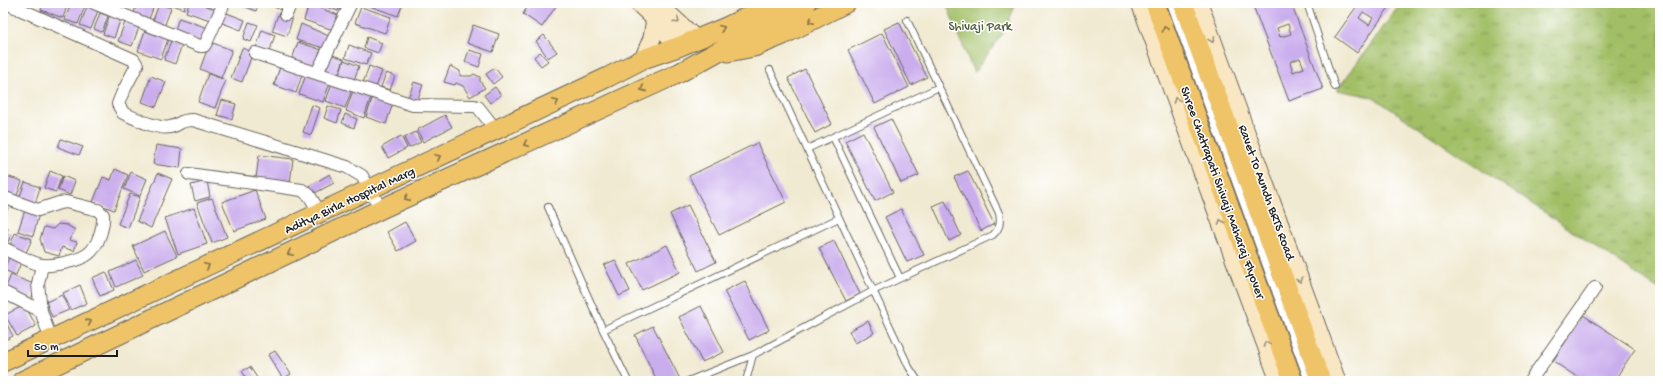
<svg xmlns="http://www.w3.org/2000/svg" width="1663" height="384" font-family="'Gochi Hand',sans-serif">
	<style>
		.grass { fill: url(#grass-tufts); stroke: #5f6e41 }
		.green { fill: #a2bf66; stroke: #5f6e41 }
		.building { fill: #caaded; fill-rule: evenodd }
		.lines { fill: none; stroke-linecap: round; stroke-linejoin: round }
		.lane-casing { stroke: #67645c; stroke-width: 8 }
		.street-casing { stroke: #67645c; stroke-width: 14 }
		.secondary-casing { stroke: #67645c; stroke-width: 19 }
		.primary-casing { stroke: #67645c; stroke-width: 21 }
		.lane { stroke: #fff; stroke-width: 6 }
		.street { stroke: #fff; stroke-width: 12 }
		.secondary { stroke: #f9e7c3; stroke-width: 17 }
		.primary { stroke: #efc469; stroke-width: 19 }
		.oneway { stroke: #968c78 }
		.oneway2 { stroke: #867042 }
		.labels { text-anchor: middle; stroke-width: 3; stroke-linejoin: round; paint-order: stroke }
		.park-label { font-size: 13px; fill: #525d3a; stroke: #fff }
		.street-label { font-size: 13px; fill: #1c1c1c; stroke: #fff }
	</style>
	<defs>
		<pattern id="grass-tufts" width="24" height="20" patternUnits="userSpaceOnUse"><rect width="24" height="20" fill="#a2bf66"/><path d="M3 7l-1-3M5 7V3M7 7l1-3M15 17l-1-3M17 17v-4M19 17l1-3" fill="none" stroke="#839a53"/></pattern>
	</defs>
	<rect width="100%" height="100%" fill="#fff"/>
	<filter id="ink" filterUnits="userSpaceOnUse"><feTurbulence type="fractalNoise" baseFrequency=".025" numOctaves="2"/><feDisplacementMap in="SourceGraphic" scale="8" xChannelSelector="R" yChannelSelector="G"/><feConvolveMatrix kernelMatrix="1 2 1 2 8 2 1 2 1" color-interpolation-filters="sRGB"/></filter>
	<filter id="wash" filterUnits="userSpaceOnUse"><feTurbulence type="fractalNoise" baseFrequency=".012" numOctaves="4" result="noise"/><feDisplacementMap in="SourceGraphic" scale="16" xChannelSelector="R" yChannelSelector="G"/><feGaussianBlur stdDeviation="0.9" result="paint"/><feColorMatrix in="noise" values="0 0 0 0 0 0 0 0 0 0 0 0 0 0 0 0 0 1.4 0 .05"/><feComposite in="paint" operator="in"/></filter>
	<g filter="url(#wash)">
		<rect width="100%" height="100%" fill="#f1ead2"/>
		<path class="grass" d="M1401 3H1660V290L1373 97 1337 90Z"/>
		<path class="green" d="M946 3H1016L1005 30 974 73Z"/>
		<g id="blocks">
			<path class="building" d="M43 3H68L63 18 41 10Z
				M71 3H86L78 24 65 20Z
				M113 3H129L127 8Z
				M137 3H155L148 22 133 16Z
				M167 3H186L184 9Z
				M189 3H197L214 9 210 20 186 12Z
				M235 3H259L256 11Z
				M276 3H287L283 11 274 7Z
				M315 3H342L338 11Z
				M361 3H403L398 16Z
				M530 3H558L542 27 523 14Z
				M1252 3H1291L1323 89 1289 101ZM1288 24 1291 34 1280 37 1277 28ZM1300 58 1304 68 1293 72 1290 62Z
				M1359 3H1392L1357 53 1335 37ZM1363 12 1373 18 1369 25 1359 18Z
				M88 4 99 8 91 29 80 25Z
				M159 4 171 8 164 27 152 23Z
				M309 4 338 15 333 30 304 20Z
				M361 7 391 17 385 33 355 23Z
				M224 12 245 20 241 30 220 22Z
				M100 13 108 16 102 32 94 29Z
				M110 14 121 18 114 38 103 34Z
				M278 15 292 20 287 36 272 31Z
				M179 18 208 28 203 42 174 32Z
				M125 22 139 27 132 46 118 41Z
				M249 22 258 25 251 42 243 39Z
				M899 22 927 77 911 85 884 29Z
				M301 24 329 36 324 48 296 40Z
				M473 25 499 34 493 52 467 43Z
				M262 30 275 35 269 53 256 48Z
				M145 31 168 39 161 59 138 51Z
				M882 33 909 87 875 104 848 50Z
				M544 35 557 52 548 58 536 41Z
				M367 37 382 43 378 53 364 48Z
				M171 41 182 45 175 64 164 60Z
				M210 42 232 50 221 78 200 69Z
				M298 42 322 50 315 71 291 62Z
				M349 45 371 53 366 65 345 58Z
				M242 48 253 52 242 82 231 78Z
				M469 50 483 54 479 67 465 62Z
				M540 52 548 61 541 66 534 57Z
				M327 53 344 59 338 76 322 70Z
				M344 60 359 66 353 83 338 78Z
				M281 64 303 72 296 93 274 85Z
				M369 66 382 71 375 90 362 86Z
				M450 66 460 71V76H471L474 74 480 77V81L485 88 470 97 463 86 456 83 455 85 444 82Z
				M495 68 502 77 493 84 486 74Z
				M805 69 832 124 815 133 788 78Z
				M307 72 331 80 323 102 299 94Z
				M386 73 395 76 390 90 381 87Z
				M208 74 226 80 215 108 198 102Z
				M151 76 166 82 156 107 142 102Z
				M333 80 353 87 345 108 326 101Z
				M414 82 423 85 417 101 408 98Z
				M495 87 501 95 490 103 484 95Z
				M354 88 372 94 364 118 346 111Z
				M373 96 393 103 386 124 366 117Z
				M222 100 236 104 232 119 217 115Z
				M312 105 320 108 311 135 303 132Z
				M328 106 341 110 337 123 324 118Z
				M345 114 357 119 354 128 342 123Z
				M445 115 452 127 423 142 417 130Z
				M891 119 919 175 901 183 874 127Z
				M416 132 421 142 409 148 404 138Z
				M863 132 893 192 875 201 845 141Z
				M401 136 407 148 388 158 382 147Z
				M61 139 83 147 79 155 58 147Z
				M757 143 786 202 719 235 689 176Z
				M156 145 182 149 180 168 153 164Z
				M259 155 293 159 290 183 256 178Z
				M115 169 128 175 114 210 93 202 103 177 111 180Z
				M50 171 62 176 56 192 44 188Z
				M968 171 994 224 981 231 954 177Z
				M131 172 147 179 140 196 124 189Z
				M158 173 172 179 151 228 137 221Z
				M330 174 334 183 313 194 309 186Z
				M6 176 22 181 16 198 3 194V184Z
				M63 176 75 181 70 195 58 190Z
				M207 181 210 197 195 201 191 185Z
				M25 182 40 187 35 204 19 199Z
				M255 190 266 219 234 231 222 202Z
				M130 194 140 197 128 228 118 224Z
				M212 198 227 237 212 243 197 203Z
				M3 200 10 203 3 220Z
				M945 201 961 235 949 241 933 206Z
				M688 205 716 262 698 271 670 214Z
				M194 208 207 244 178 254 165 218Z
				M901 209 924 255 907 262 885 217Z
				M25 210 39 214 33 236 18 231Z
				M405 222 416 241 398 251 387 232Z
				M58 224 67 225 75 230 69 240 77 242 74 251 62 247 59 256 44 252 40 239 44 227 53 229Z
				M3 226 8 228 6 233 11 235 6 246 3 245Z
				M165 231 177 256 144 271 133 246Z
				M15 233 32 239 25 255 9 248Z
				M834 241 860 294 846 301 819 248Z
				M667 245 680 272 642 290 629 264Z
				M10 255 22 260 16 275 4 270Z
				M136 260 143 275 116 287 110 272Z
				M615 260 630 291 619 296 604 265Z
				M106 272 114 290 100 296 92 278Z
				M11 275 36 285 31 299 5 289Z
				M745 281 769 330 749 340 724 291Z
				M80 285 87 303 71 310 63 293Z
				M62 295 69 310 52 317 46 302Z
				M25 305 36 326 17 336 5 315Z
				M701 306 724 352 702 362 679 317Z
				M1583 315 1635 349 1614 381H1583L1553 361Z
				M3 317 13 336 3 341Z
				M868 321 874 333 855 343 849 331Z
				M653 326 680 379 676 381H657L635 335Z
				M275 351 291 374 283 379 268 355Z
				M250 367 259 381H248L242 371Z"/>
		</g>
	</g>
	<g filter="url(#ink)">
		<use href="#blocks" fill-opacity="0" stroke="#67645c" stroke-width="1"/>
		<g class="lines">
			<defs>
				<path id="lane" d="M1170 3 1308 381
					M1307 3 1335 87
					M770 70 909 367 918 381
					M833 137 900 278
					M807 149 939 87
					M548 207 603 330 628 381
					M603 330 839 218
					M688 381 753 355
					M746 381 753 355 873 291 993 235C1000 228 1001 223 999 213L907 20"/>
				<path id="street" d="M6 3 134 60 137 65 122 94 118 104 123 113C135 118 157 130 170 127 181 125 178 120 193 120L347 167 362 176 381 209
					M94 3 200 46H204L207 41 224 3
					M286 14 291 3
					M255 53 413 105 474 106 478 107 496 130
					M317 73 351 3
					M189 174 302 190 309 195 320 213
					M3 197 38 210 59 203 66 202 98 210 103 215C104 226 98 247 88 254 79 261 54 266 43 265 35 265 12 252 3 248
					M42 265 38 284 41 311 51 340
					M3 292 41 311
					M1530 381 1595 288"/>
				<path id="secondary" d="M638 3 655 19 652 38 643 59
					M657 3 696 39
					M1140 3 1279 381
					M1199 3 1337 381
					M655 19 678 47"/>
				<path id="primary" d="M1155 3 1293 381
					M1183 3 1321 381
					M728 52 754 47 783 35 846 3
					M3 362 608 77 643 59 678 47 726 27 776 3
					M22 381 381 209 679 73 806 3"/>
			</defs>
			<use href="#lane" class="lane-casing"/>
			<use href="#street" class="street-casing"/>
			<use href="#secondary" class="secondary-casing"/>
			<use href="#primary" class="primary-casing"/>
			<use href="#lane" class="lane"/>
			<use href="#street" class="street"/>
			<use href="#secondary" class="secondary"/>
			<use href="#primary" class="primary"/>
		</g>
		<defs><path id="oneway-chevron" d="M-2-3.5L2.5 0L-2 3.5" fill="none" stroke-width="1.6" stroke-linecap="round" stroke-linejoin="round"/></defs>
		<g class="oneway">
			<use href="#oneway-chevron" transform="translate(677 21) rotate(43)"/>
			<use href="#oneway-chevron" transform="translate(1212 40) rotate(70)"/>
			<use href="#oneway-chevron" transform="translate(1176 100) rotate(-110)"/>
			<use href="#oneway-chevron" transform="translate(1221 222) rotate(-110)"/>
			<use href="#oneway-chevron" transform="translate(1300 280) rotate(70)"/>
			<use href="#oneway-chevron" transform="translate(1266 344) rotate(-110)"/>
		</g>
		<g class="oneway2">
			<use href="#oneway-chevron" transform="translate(811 21) rotate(153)"/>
			<use href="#oneway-chevron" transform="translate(722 28) rotate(-21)"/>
			<use href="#oneway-chevron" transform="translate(1165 29) rotate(-110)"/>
			<use href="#oneway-chevron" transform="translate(643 89) rotate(156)"/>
			<use href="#oneway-chevron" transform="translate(556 102) rotate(-25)"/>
			<use href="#oneway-chevron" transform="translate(526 144) rotate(155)"/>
			<use href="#oneway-chevron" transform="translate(438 157) rotate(-25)"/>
			<use href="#oneway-chevron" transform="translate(407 198) rotate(156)"/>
			<use href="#oneway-chevron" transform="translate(290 253) rotate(154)"/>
			<use href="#oneway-chevron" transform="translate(207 266) rotate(-25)"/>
			<use href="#oneway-chevron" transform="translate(89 322) rotate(-25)"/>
		</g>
	</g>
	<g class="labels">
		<g class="park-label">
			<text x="980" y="30">Shivaji Park</text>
		</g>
		<g class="street-label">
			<text transform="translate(1224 192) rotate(70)" y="5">Shree Chatrapati Shivaji Maharaj Flyover</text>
			<text transform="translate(1268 192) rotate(70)" y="5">Ravet To Aundh BRTS Road</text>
			<text transform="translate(349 199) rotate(-25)" y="5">Aditya Birla Hospital Marg</text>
		</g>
	</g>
	<rect width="1663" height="384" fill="none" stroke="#fff" stroke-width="16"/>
	<path d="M28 350v6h89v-6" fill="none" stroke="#1c1c1c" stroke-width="2"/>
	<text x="34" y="350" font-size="12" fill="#1c1c1c" stroke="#ffffff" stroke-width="3" paint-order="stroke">50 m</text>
</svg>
